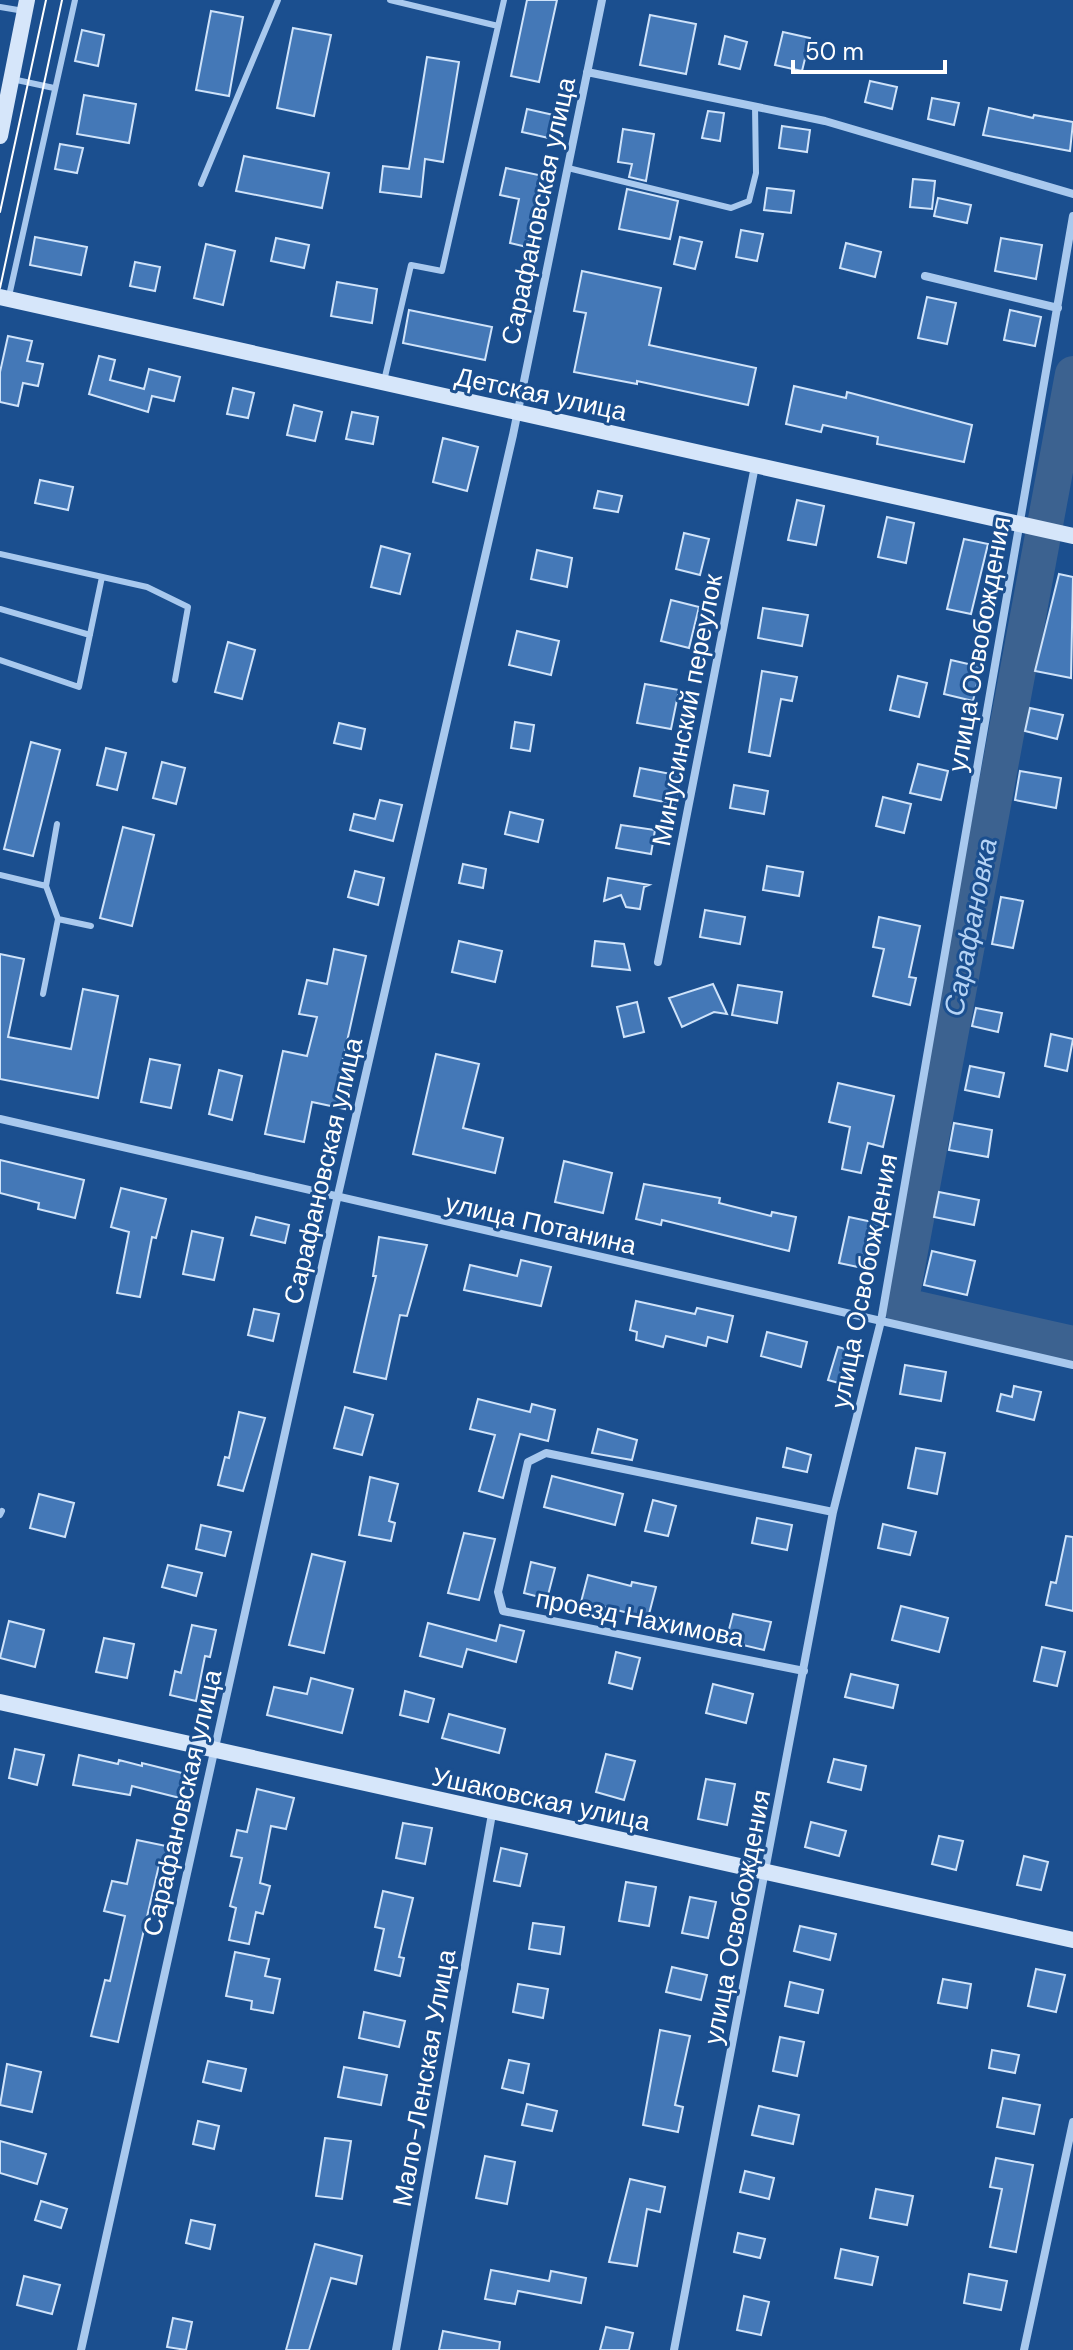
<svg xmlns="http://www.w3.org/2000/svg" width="1073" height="2350" font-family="'DM Sans',sans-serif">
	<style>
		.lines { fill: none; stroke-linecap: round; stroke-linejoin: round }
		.river { stroke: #3c6290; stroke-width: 36 }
		.building { fill: #4478b7; stroke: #cfe3fa; stroke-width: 2 }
		.lane { stroke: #a9c9ee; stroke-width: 6 }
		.street { stroke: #a9c9ee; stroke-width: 8 }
		.secondary { stroke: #d6e6fa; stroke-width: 16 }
		.tram { stroke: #fff; stroke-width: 2 }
		.labels { text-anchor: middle; stroke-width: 6; stroke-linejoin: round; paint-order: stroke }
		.street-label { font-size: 26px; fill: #fff; stroke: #1b4f8f }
		.water-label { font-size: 28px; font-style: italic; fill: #b5d3f5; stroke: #1b4f8f }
	</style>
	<rect width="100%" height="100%" fill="#1b4f8f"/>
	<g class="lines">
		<path class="river" d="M1073 374 900 1305 1073 1344"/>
	</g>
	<path class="building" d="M527 0H557L539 82 511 76Z
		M211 11 243 17 229 96 196 90Z
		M650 15 696 24 686 74 640 65Z
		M293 28 331 35 314 116 277 108Z
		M82 30 104 35 98 66 75 61Z
		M783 32 810 38 802 71 775 65Z
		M725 36 747 42 740 69 719 64Z
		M427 57 459 62 443 162 425 159 421 197 380 192 383 166 409 169Z
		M870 81 897 87 892 109 865 102Z
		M84 95 136 104 129 143 77 134Z
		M932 98 959 103 954 125 928 119Z
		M989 108 1033 118 1034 115 1073 122 1070 151 983 135Z
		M527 109 558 116 553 139 522 132Z
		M708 111 724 113 720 141 702 138Z
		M782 126 810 130 807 152 779 148Z
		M623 129 654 134 646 181 629 177 632 164 618 162Z
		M60 144 83 148 77 173 55 169Z
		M244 156 329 173 322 208 236 191Z
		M506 168 543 176 527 247 510 243 519 199 500 195Z
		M913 179 935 181 932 209 910 207Z
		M767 188 794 191 791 213 764 210Z
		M627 189 678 201 670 239 619 229Z
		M938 198 971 205 967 223 934 216Z
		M741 230 763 234 757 261 736 257Z
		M35 237 87 247 81 275 30 265Z
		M680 237 702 242 695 269 674 264Z
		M276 238 309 245 304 268 271 261Z
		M1001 238 1042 245 1036 279 995 271Z
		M846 243 881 252 875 277 840 268Z
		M206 244 235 251 223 305 194 298Z
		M135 262 160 267 155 291 130 286Z
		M582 271 661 288 649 345 756 368 748 405 637 381V384L574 372 586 313 574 311Z
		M337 282 377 289 372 323 331 316Z
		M927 297 956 303 947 344 918 338Z
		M409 310 492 327 485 360 403 343Z
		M1010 310 1041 317 1035 346 1004 340Z
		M8 336 32 341 27 361 43 364 38 386 23 383 18 406 0 402V372Z
		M99 356 115 360 110 380 144 389 149 369 180 377 174 401 152 396 148 412 89 394Z
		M794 386 846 398 847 392 972 425 964 462 877 444 878 437 823 425 821 432 786 424Z
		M233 388 254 393 248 418 227 414Z
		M294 405 322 412 315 441 287 435Z
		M352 412 378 417 373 444 346 439Z
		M443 438 478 447 467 491 433 482Z
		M40 480 73 487 68 510 35 503Z
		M598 491 622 496 618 512 594 508Z
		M797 500 824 506 816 545 788 540Z
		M887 517 914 523 906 563 878 557Z
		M684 533 709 539 700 575 676 569Z
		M964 539 988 544 971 614 947 609Z
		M381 546 410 554 400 594 371 587Z
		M537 550 572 558 567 587 531 579Z
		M1059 574 1073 577 1071 678 1035 671Z
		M671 600 699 607 689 648 661 641Z
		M763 608 808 615 802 646 758 638Z
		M517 631 559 641 551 675 509 665Z
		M228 642 255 650 242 699 215 692Z
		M951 660 981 667 973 701 944 694Z
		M762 671 797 677 792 701 781 699 770 756 749 752Z
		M898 676 927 683 919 717 890 710Z
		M645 684 679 690 671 729 637 723Z
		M1030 708 1063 715 1057 739 1025 731Z
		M515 722 534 725 530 751 511 748Z
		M339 723 365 729 361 749 334 743Z
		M31 742 60 750 33 856 4 849Z
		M106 748 126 753 117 790 97 785Z
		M162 762 185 768 176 804 153 798Z
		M918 764 948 771 941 800 910 793Z
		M640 768 681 776 675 804 634 796Z
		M1020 771 1061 778 1056 808 1015 800Z
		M734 785 768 791 764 814 730 808Z
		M883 797 911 804 904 833 876 826Z
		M380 800 402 805 393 841 350 830 354 814 375 819Z
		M510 812 543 820 538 842 505 834Z
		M621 825 655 830 651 854 616 848Z
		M123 827 154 835 132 926 100 918Z
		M463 864 486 869 483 888 459 883Z
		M767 866 803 872 799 896 763 890Z
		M355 871 384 878 378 905 348 897Z
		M608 878 649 885 644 887 640 909 626 907 621 895 604 901Z
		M1001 897 1023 901 1013 948 992 944Z
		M705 910 745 917 740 944 700 937Z
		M879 917 920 926 909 977 916 978 910 1005 873 996 884 949 873 947Z
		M459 941 502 951 495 982 452 972Z
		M595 941 624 944 630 970 592 966Z
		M334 949 366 956 342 1064 354 1066 345 1109 312 1102 304 1142 265 1134 283 1051 307 1056 317 1017 299 1014 307 980 327 984Z
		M0 954 24 959 8 1037 71 1049 83 989 118 996 98 1098 0 1079Z
		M713 984 727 1014 714 1012 682 1027 669 998Z
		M738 985 782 992 777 1023 732 1015Z
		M637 1002 644 1032 624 1037 617 1007Z
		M976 1008 1002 1013 998 1032 972 1026Z
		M1051 1034 1073 1039 1067 1071 1045 1066Z
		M436 1054 479 1064 463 1128 503 1138 495 1173 413 1154Z
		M150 1059 180 1065 171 1108 141 1102Z
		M970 1066 1004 1073 999 1097 965 1090Z
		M219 1070 242 1076 232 1120 209 1114Z
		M838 1083 894 1096 883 1147 868 1143 861 1173 842 1169 850 1127 829 1122Z
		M954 1123 992 1130 988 1157 949 1150Z
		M0 1160 84 1180 75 1218 38 1209 39 1203 0 1193Z
		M564 1161 612 1173 603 1213 555 1202Z
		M644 1184 720 1198 719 1203 771 1216 772 1212 796 1217 789 1251 662 1220 661 1225 636 1219Z
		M121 1188 166 1199 156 1238 152 1237 140 1297 117 1293 129 1232 111 1227Z
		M939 1192 979 1200 974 1225 934 1217Z
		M256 1217 289 1225 285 1243 251 1235Z
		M849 1217 882 1224 872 1270 839 1263Z
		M192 1231 223 1238 214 1280 183 1274Z
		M379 1237 427 1245 407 1316 400 1315 386 1379 354 1372 376 1276H373Z
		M932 1251 975 1261 967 1295 924 1285Z
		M521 1260 551 1267 541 1306 464 1290 470 1265 517 1276Z
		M636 1301 695 1314 697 1308 733 1316 727 1342 708 1337 706 1346 666 1336 663 1347 636 1340 637 1332 630 1330Z
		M254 1309 279 1314 273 1341 248 1335Z
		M767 1332 807 1342 801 1367 761 1356Z
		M838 1347 855 1352 846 1385 828 1380Z
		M905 1365 946 1372 941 1401 900 1394Z
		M1014 1386 1041 1392 1034 1420 997 1411 1001 1394 1012 1397Z
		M478 1399 530 1412 532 1404 555 1410 548 1441 520 1434 503 1498 479 1491 495 1435 470 1429Z
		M345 1407 373 1415 362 1455 334 1448Z
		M239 1412 265 1418 243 1491 218 1485 225 1457 229 1458Z
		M598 1429 637 1440 632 1460 592 1453Z
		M787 1448 811 1455 807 1472 783 1467Z
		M916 1448 945 1453 937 1494 908 1488Z
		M552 1476 623 1494 615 1525 544 1507Z
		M370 1477 398 1484 389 1521 395 1523 391 1541 359 1535Z
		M39 1494 74 1503 65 1537 30 1528Z
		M653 1500 676 1506 668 1536 645 1531Z
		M757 1518 792 1525 787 1550 752 1543Z
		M883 1524 916 1532 910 1555 878 1548Z
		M201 1525 231 1532 225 1556 196 1549Z
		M464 1533 495 1539 479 1600 448 1593Z
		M1066 1536 1073 1537V1611L1046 1605 1051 1582 1056 1583Z
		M312 1554 345 1562 324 1653 289 1645Z
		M531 1562 555 1568 547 1599 524 1593Z
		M168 1565 202 1573 196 1596 162 1587Z
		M588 1575 631 1586 632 1582 656 1587 648 1618 605 1607 603 1612 580 1606Z
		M901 1606 948 1618 939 1652 892 1640Z
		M733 1614 771 1622 764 1650 726 1641Z
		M9 1621 44 1630 35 1667 0 1658Z
		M428 1623 496 1641 500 1625 524 1631 516 1662 467 1649 462 1667 420 1656Z
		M192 1625 216 1630 210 1657 205 1656 196 1701 170 1695 175 1671 181 1673Z
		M104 1638 134 1644 127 1678 96 1672Z
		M1042 1647 1065 1652 1057 1686 1034 1681Z
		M616 1652 640 1658 632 1689 609 1683Z
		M851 1674 898 1685 893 1708 845 1697Z
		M311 1678 353 1689 342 1733 267 1715 274 1687 307 1694Z
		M713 1684 753 1694 746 1723 706 1713Z
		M405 1691 434 1699 428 1722 400 1715Z
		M449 1714 505 1729 499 1753 442 1738Z
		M15 1749 44 1755 37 1785 9 1778Z
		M606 1754 635 1761 624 1800 596 1792Z
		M79 1755 118 1764 119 1760 142 1766V1763L186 1774 180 1798 132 1786 130 1795 73 1785Z
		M834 1759 866 1766 861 1790 828 1782Z
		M706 1779 735 1784 727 1825 698 1819Z
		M257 1789 294 1798 286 1829 271 1826 260 1883 270 1886 263 1914 256 1912 249 1944 229 1940 236 1908 230 1906 242 1858 231 1856 237 1830 247 1832Z
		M811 1822 846 1831 839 1856 805 1847Z
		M403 1823 432 1828 425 1864 396 1858Z
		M939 1836 963 1841 956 1870 932 1864Z
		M137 1840 171 1847 167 1867 159 1865 118 2042 91 2036 105 1980 110 1981 125 1916 104 1911 112 1881 127 1884Z
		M501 1848 527 1854 520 1886 494 1881Z
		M1024 1856 1048 1862 1041 1890 1017 1885Z
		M626 1882 656 1887 649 1926 619 1921Z
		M383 1891 413 1898 399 1957 404 1958 400 1976 375 1970 384 1929 375 1927Z
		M690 1897 716 1902 708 1938 682 1933Z
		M533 1923 564 1927 560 1954 529 1949Z
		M800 1926 836 1934 830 1960 794 1951Z
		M235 1952 269 1959 265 1976 280 1979 273 2013 251 2009 252 2001 226 1996Z
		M672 1967 707 1975 701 2000 666 1992Z
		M1036 1969 1065 1975 1056 2012 1028 2006Z
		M943 1979 971 1984 967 2008 938 2003Z
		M790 1982 823 1990 818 2013 785 2006Z
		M518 1984 548 1989 543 2018 513 2012Z
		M364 2012 405 2021 399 2047 359 2038Z
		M660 2030 690 2036 675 2105 683 2107 678 2132 643 2125Z
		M780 2037 804 2042 797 2076 773 2071Z
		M992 2050 1019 2055 1015 2073 989 2068Z
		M509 2060 529 2064 523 2093 502 2088Z
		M208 2061 246 2069 241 2091 203 2082Z
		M7 2064 41 2072 32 2112 0 2105Z
		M344 2067 387 2075 381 2105 338 2097Z
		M1003 2098 1040 2105 1034 2134 997 2127Z
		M527 2104 557 2111 552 2131 522 2125Z
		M759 2106 799 2115 793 2144 752 2135Z
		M198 2121 219 2126 214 2149 193 2144Z
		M325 2138 351 2141 342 2199 316 2196Z
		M0 2141 46 2154 37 2184 0 2173Z
		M485 2156 515 2162 507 2204 476 2198Z
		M996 2158 1033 2165 1016 2252 990 2247 1002 2189 990 2187Z
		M745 2171 774 2178 769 2199 740 2192Z
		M630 2179 665 2187 660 2212 647 2209 637 2266 609 2262Z
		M876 2189 913 2196 907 2225 870 2218Z
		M41 2201 67 2209 61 2228 35 2220Z
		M191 2220 215 2225 210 2249 186 2243Z
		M738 2233 765 2239 760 2258 734 2252Z
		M315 2244 362 2256 356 2284 331 2278 309 2350H286Z
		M841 2249 878 2257 872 2285 835 2278Z
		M491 2270 549 2281 551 2271 586 2278 581 2303 518 2291 515 2304 485 2299Z
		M969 2274 1007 2281 1001 2310 964 2303Z
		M24 2276 60 2285 52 2314 17 2305Z
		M744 2296 769 2302 761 2335 737 2330Z
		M173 2318 192 2322 186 2350 167 2347Z
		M606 2327 633 2333 629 2350H600Z
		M443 2331 500 2342 499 2350H439Z"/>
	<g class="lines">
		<path class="lane" d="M390 0 498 26
			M0 7 24 11
			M12 79 54 88
			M568 168 731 208 749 201 756 173 755 106
			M201 184 278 0
			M9 296 75 0
			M384 381 411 265 442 271 504 0
			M0 554 147 587 188 607 175 680
			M0 609 90 635
			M0 660 79 687 102 577
			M0 875 46 886 58 919 91 926
			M46 886 57 824
			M43 994 58 919
			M0 1515 2 1511"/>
		<path class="street" d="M587 72 825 121 1073 194
			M925 276 1058 308
			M658 962 755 466
			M0 1119 1073 1365
			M804 1671 503 1611 498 1592 528 1462 546 1453 833 1512
			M81 2350 337 1199 513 435 602 0
			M396 2350 492 1814
			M674 2350 833 1512 881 1321 1073 216
			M1024 2350 1073 2122"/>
		<path class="secondary" d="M0 136 27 0
			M0 297 1073 536
			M0 1702 1073 1940"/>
		<path class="tram" d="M0 212 46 0
			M0 288 62 0"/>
	</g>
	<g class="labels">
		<g class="street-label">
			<text transform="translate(538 211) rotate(-78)" y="9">Сарафановская улица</text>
			<text transform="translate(541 394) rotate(12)" y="9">Детская улица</text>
			<text transform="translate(979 644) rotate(-80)" y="9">улица Освобождения</text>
			<text transform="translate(687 710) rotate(-79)" y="9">Минусинский переулок</text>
			<text transform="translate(323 1171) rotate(-77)" y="9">Сарафановская улица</text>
			<text transform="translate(541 1224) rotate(13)" y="9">улица Потанина</text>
			<text transform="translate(864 1281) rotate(-79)" y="9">улица Освобождения</text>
			<text transform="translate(640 1618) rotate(11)" y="9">проезд Нахимова</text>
			<text transform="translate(541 1799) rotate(12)" y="9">Ушаковская улица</text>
			<text transform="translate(182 1803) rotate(-77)" y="9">Сарафановская улица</text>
			<text transform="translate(737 1917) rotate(-79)" y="9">улица Освобождения</text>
			<text transform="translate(424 2078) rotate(-80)" y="9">Мало-Ленская Улица</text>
		</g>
		<g class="water-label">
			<text transform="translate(970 927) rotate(-79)" y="10">Сарафановка</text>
		</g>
	</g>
	<path d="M793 60v12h152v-12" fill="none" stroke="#ffffff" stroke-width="4"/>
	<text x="805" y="60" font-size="24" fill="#ffffff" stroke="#1b4f8f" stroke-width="6" paint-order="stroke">50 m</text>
</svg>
